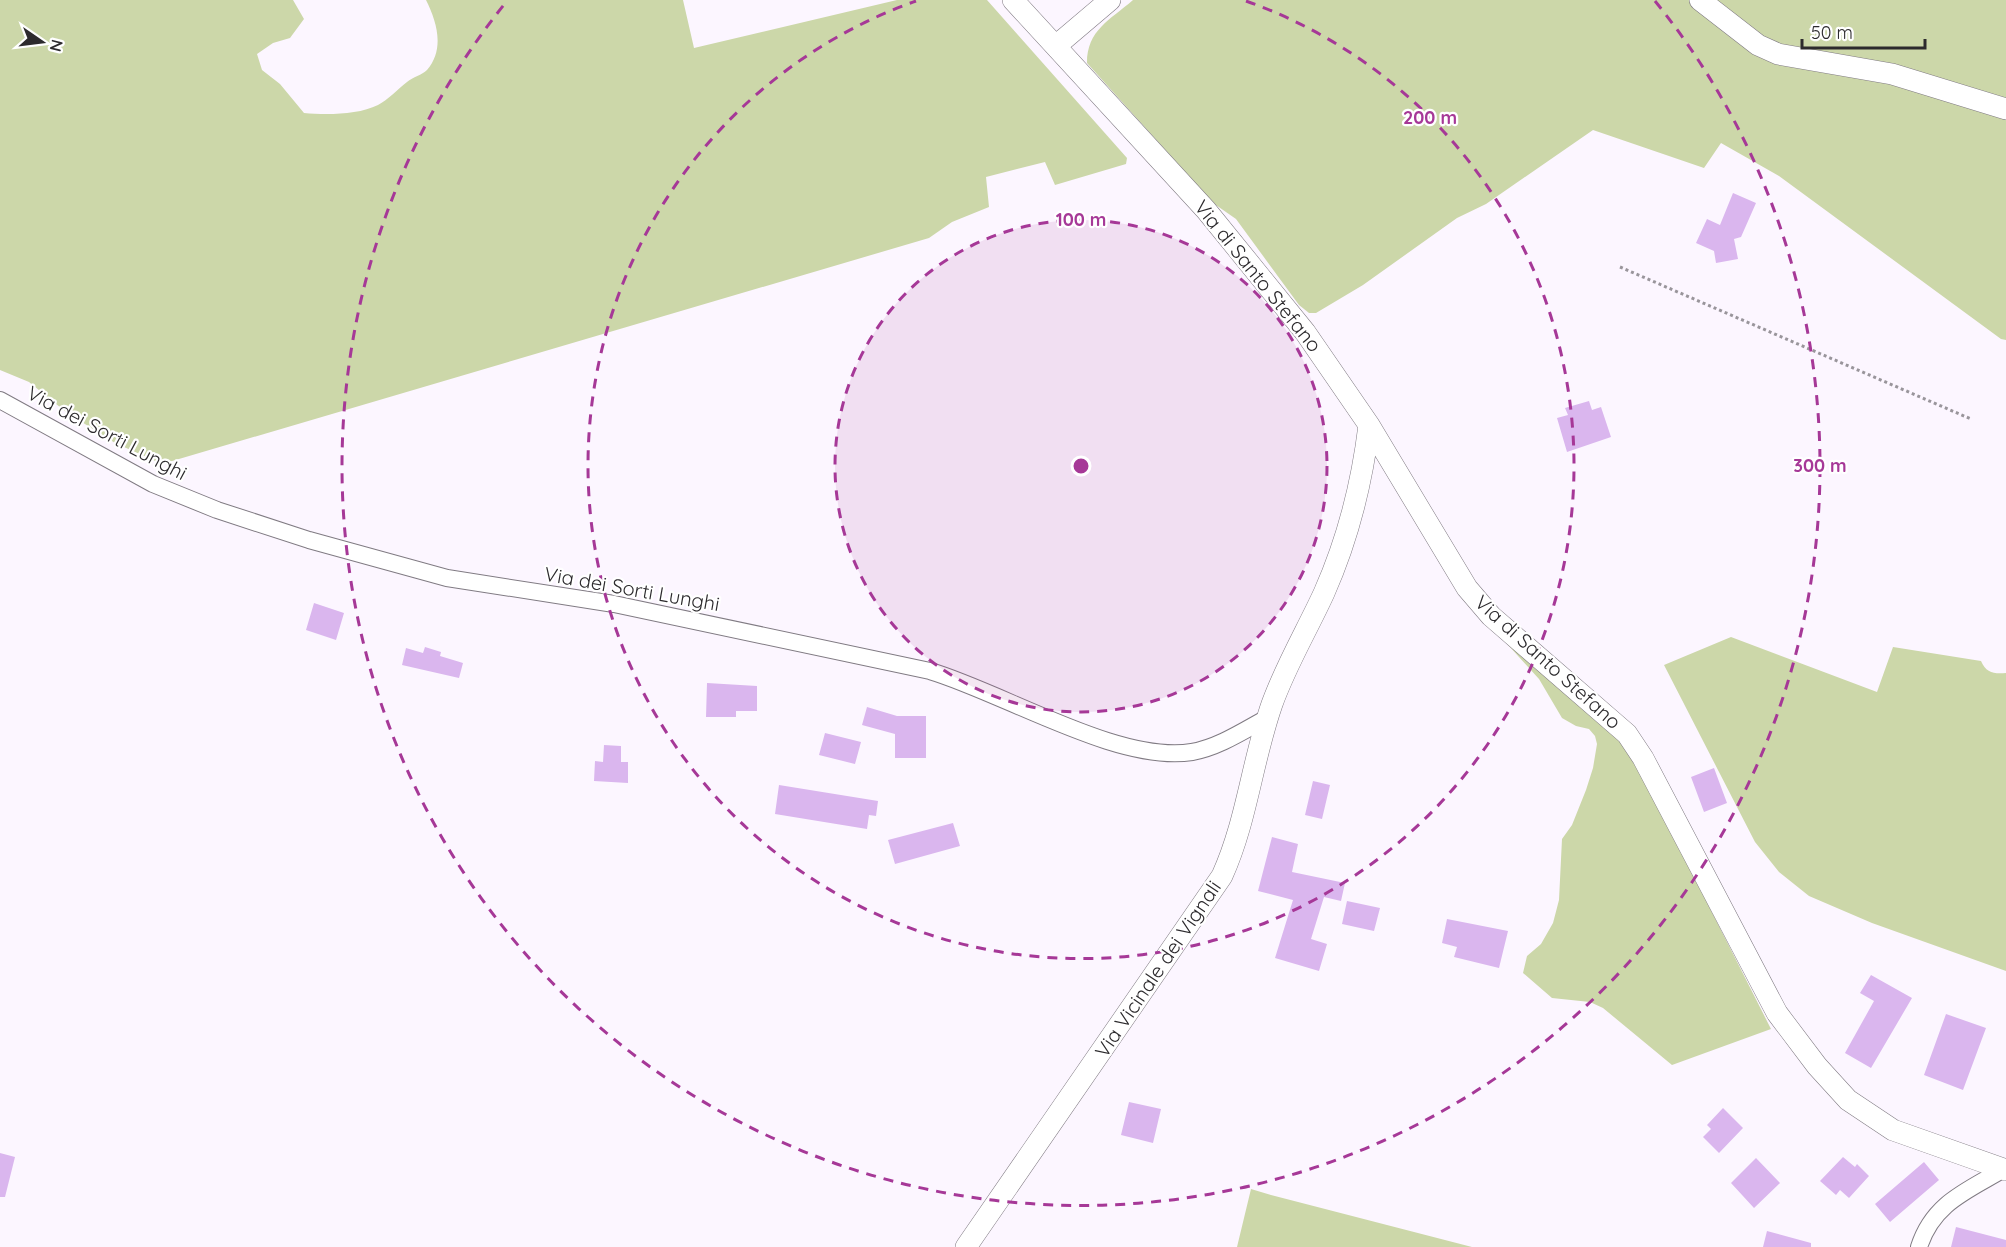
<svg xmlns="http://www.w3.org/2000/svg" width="2006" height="1247" font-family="Quicksand,sans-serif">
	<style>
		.green { fill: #ccd7a9 }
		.building { fill: #dab6ee }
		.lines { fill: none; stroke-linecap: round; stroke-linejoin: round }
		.minor-casing { stroke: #807b83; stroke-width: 18 }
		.tertiary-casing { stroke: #807b83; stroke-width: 22 }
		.path { stroke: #99959b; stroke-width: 3; stroke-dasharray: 3 3; stroke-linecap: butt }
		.minor { stroke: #fff; stroke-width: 16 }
		.tertiary { stroke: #fff; stroke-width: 21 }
		.ring { fill: none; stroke: #a63897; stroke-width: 3; stroke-dasharray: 10 8 }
		.labels { text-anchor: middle; stroke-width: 4.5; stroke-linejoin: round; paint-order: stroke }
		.street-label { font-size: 20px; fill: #2c2a2d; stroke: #fff }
		.centre { fill: #a63897; stroke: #fff; stroke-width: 3 }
		.ring-label { font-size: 18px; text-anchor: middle; font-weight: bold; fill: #a63897; stroke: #fff; stroke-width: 4.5; stroke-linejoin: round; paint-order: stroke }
	</style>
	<rect width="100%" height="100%" fill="#fcf6ff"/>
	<path class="green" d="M0 0H293L304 19 290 38 273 43 257 54 262 70 280 84 304 113C326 115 358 115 378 105 388 100 398 89 407 82 413 77 422 75 427 70 445 49 437 22 426 0H683L694 48 897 0H987L1127 158 1126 164 1055 185 1045 162 986 177 989 207 952 222 929 238 162 464 115 443 66 412 29 382 0 370Z
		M1133 0H2006V340L2001 339 1779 176 1721 143 1704 168 1593 130 1486 204 1457 218 1363 285 1316 313H1309L1299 305 1236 219 1213 203 1087 63C1087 30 1110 20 1133 0Z
		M1500 636 1620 737 1633 756 1771 1029 1672 1065 1603 1008 1590 1002 1552 998 1523 973 1527 956 1541 944 1553 923 1559 900 1562 839 1572 825 1586 790 1593 768 1597 744 1595 736 1589 729 1576 726 1562 718 1539 679Z
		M1731 637 1877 692 1893 647 1981 661C1986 673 1994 674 2006 673V971L1872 923 1809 896 1779 872 1755 842 1664 665Z
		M1251 1189 1271 1195 1472 1247H1237Z"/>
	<path class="building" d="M1733 193 1756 203 1741 237 1734 239 1738 259 1716 263 1714 251 1696 243 1707 219 1720 225Z
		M1589 401 1592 410 1601 407 1611 437 1567 452 1557 418 1568 415 1565 408Z
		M314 603 344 613 336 640 306 630Z
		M425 647 441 652 440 656 463 663 459 678 402 665 406 648 423 653Z
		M707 683 757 686V711H736V717H706Z
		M867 707 897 716H926V758H895V734L862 725Z
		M825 733 861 742 855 764 819 755Z
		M604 745 621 746V762H628V783L594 781 595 761 603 762Z
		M1714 768 1727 803 1704 812 1691 777Z
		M1313 781 1330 785 1322 819 1305 815Z
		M779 785 878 801 876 816 869 815 867 829 775 814Z
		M953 823 960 846 895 864 888 840Z
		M1272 837 1298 844 1292 872 1345 883 1341 901 1324 897 1311 939 1327 944 1319 971 1275 958 1293 900 1258 891Z
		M1347 901 1380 908 1374 931 1342 924Z
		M1447 919 1508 931 1499 968 1454 957 1457 947 1442 943Z
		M1871 975 1912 998 1871 1068 1845 1053 1874 1001 1860 993Z
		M1946 1014 1986 1028 1963 1090 1924 1075Z
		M1129 1102 1161 1109 1153 1143 1121 1135Z
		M1723 1108 1743 1128 1719 1153 1703 1137 1711 1129 1707 1125Z
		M0 1153 15 1157 5 1197H0Z
		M1843 1157 1855 1167 1857 1164 1869 1176 1849 1198 1840 1190 1836 1195 1820 1181Z
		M1756 1158 1780 1183 1754 1208 1731 1183Z
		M1924 1162 1939 1180 1890 1222 1875 1204Z
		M1956 1227 2006 1240V1247H1951Z
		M1767 1231 1811 1243V1247H1763Z"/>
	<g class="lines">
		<defs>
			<path id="minor" d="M0 400 153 484 217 510 309 540 447 578 614 604 930 671C1004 693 1119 764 1192 752 1219 747 1243 731 1267 718
				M1919 1247C1933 1203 1967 1191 2004 1169"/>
			<path id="tertiary" d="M1013 0 1206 210 1305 332 1369 425 1467 588 1491 616 1627 734 1643 758 1777 1013 1817 1066 1848 1100 1893 1130 2006 1170
				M1700 0 1758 45 1778 54 1892 74 2006 109
				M1057 45 1110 0
				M966 1247 1222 876C1247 821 1252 761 1272 704 1286 665 1307 630 1324 593 1348 539 1362 483 1369 425"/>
		</defs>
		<use href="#minor" class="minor-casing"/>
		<use href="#tertiary" class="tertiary-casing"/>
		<path class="path" d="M1620 267 1971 419"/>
		<use href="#minor" class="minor"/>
		<use href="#tertiary" class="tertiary"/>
	</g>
	<circle cx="1081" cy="466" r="246" fill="#a63897" fill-opacity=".12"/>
	<g class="ring">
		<circle cx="1081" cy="466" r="246"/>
		<path d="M1246 1A493 493 0 1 1 916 1"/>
		<path d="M1655 1A739 739 0 1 1 507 1"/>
	</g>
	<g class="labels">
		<g class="street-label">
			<text transform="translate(1258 276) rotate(51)" y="7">Via di Santo Stefano</text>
			<text transform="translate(107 433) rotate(28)" y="7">Via dei Sorti Lunghi</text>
			<text transform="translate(632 589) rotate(10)" y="7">Via dei Sorti Lunghi</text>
			<text transform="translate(1548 662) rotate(42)" y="7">Via di Santo Stefano</text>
			<text transform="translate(1158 969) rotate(-56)" y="7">Via Vicinale dei Vignali</text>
		</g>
	</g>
	<circle cx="1081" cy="466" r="9" class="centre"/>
	<g class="ring-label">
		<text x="1430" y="124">200 m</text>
		<text x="1081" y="226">100 m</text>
		<text x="1820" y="472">300 m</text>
	</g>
	<g transform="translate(42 42) rotate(104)" stroke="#ffffff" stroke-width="4.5" paint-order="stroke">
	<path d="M0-4.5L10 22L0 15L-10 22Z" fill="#2c2a2d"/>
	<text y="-9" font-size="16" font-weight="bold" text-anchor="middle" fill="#2c2a2d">N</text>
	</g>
	<path d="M1802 39v9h123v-9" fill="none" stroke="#2c2a2d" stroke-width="3"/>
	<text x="1811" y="39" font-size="18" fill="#2c2a2d" stroke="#ffffff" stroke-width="4.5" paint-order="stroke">50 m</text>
</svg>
